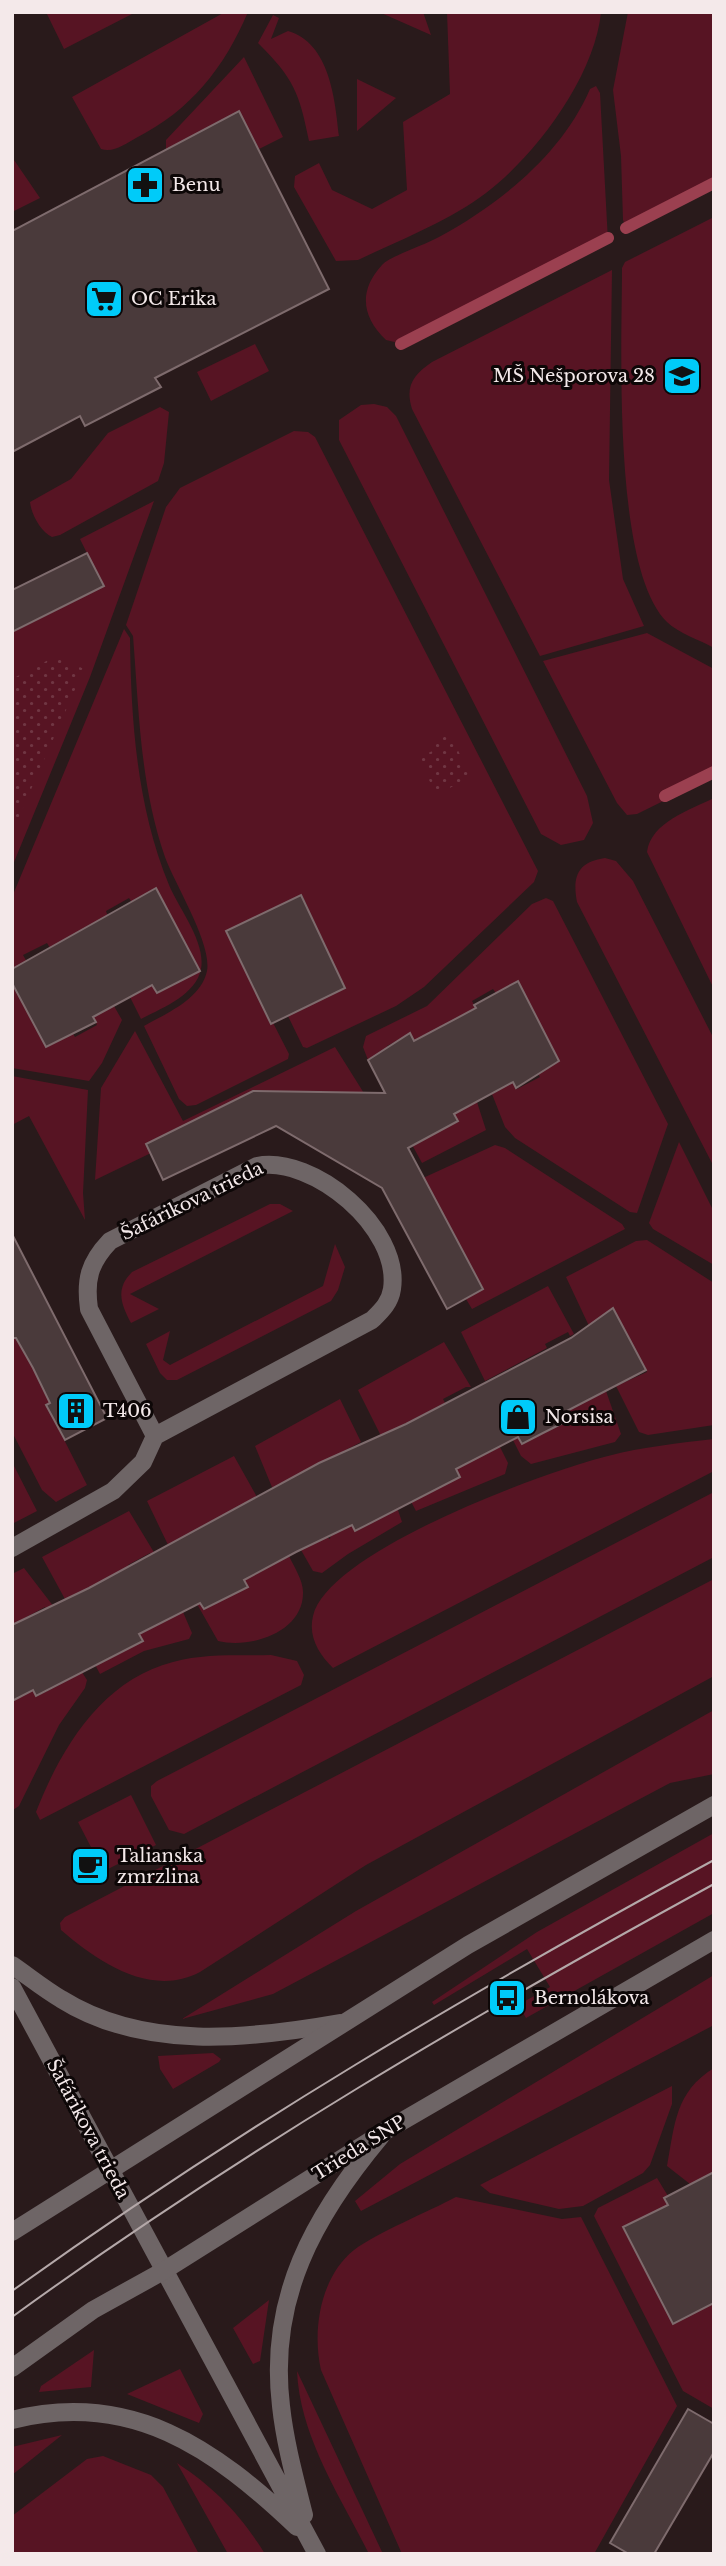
<svg xmlns="http://www.w3.org/2000/svg" width="726" height="2566" font-family="'Libre Baskerville',serif">
	<style>
		.grass { fill: #571423 }
		.park { fill: url(#park-dots) }
		.lines { fill: none; stroke-linecap: round; stroke-linejoin: round }
		.stream { stroke: #9b4050; stroke-width: 12 }
		.building { fill: #4a3a3b; stroke: #7e6b6d; stroke-width: 2 }
		.minor { stroke: #6e6566; stroke-width: 18 }
		.tertiary { stroke: #6e6566; stroke-width: 18 }
		.tram { stroke: #b4a8a9; stroke-width: 2 }
		.labels { text-anchor: middle; stroke-width: 6; stroke-linejoin: round; paint-order: stroke }
		.poi-label { font-size: 18px; fill: #f4e9ea; stroke: #0d0707; text-anchor: start }
		.street-label { font-size: 18px; fill: #f4e9ea; stroke: #0d0707 }
	</style>
	<defs>
		<pattern id="park-dots" width="8" height="8" patternUnits="userSpaceOnUse" patternTransform="scale(1.75)"><rect width="8" height="8" fill="#571423"/><path d="M2 2h.1M6 6h.1" fill="none" stroke="#703643" stroke-width="1.8" stroke-linecap="round"/></pattern>
	</defs>
	<rect width="100%" height="100%" fill="#291a1b"/>
	<path class="grass" d="M46 12H131L132 14 64 49Z
		M225 12H248C224 68 191 110 136 138 125 144 114 153 101 149L72 97Z
		M379 12H423L431 35Z
		M447 12H601C595 76 536 155 486 193 449 221 400 240 358 260L336 261 294 187 295 176 319 163 332 190 372 209 407 190 403 122 450 94Z
		M628 12H714V186L627 231 623 220 621 156 613 90Z
		M273 15 279 18 271 39 288 31C330 43 335 100 339 136L309 141C299 92 294 79 258 43Z
		M244 57 283 137 259 149 239 112 166 150V140Z
		M357 79 396 98 357 131Z
		M596 86 600 93 608 241 407 345 386 340C362 317 358 291 382 265 390 256 425 245 439 237 500 204 562 154 590 89Z
		M12 157 40 198 12 212Z
		M714 217V648C700 640 678 633 667 622 612 568 622 346 622 268L625 262Z
		M612 270 609 480 623 579 644 626 540 656 412 409C405 386 413 375 432 362Z
		M255 344 269 371 211 401 197 372Z
		M374 404 387 407 396 416 587 796 593 823 584 840 561 845 541 834 339 440V420L361 405Z
		M160 407 169 412 164 463 158 481 60 535 52 537C41 532 31 514 30 502L71 479 108 433Z
		M294 431 308 432 315 437 538 871 534 882 424 987 396 1006 307 1048 303 1047 288 1016 345 988 302 895 226 931 289 1054 288 1059 196 1105 187 1106 179 1099 144 1026C167 1013 201 999 207 971 212 943 175 885 165 857 140 785 139 711 133 636L126 625 166 507 180 488Z
		M154 501 90 677 12 867V632L103 586 80 539Z
		M124 629 130 638C131 722 137 807 169 885 179 909 206 942 201 969 196 995 162 1008 141 1019L130 997 152 985 157 993 197 966 156 888 133 904 129 898 106 911 108 917 50 948 47 943 23 955 27 962 12 969V897Z
		M647 633 714 669V776L637 814 627 815 617 803 543 661Z
		M714 798V989L647 852C651 822 690 810 714 798Z
		M605 858 616 861 633 881 714 1039V1167L577 902C572 876 578 862 605 858Z
		M546 898 553 901 668 1124 637 1213 630 1212 515 1138 505 1127 492 1094 513 1082 517 1089 540 1077 536 1070 559 1061 518 981 498 996 493 989 472 1001 476 1008 414 1041 410 1034 387 1046 390 1053 368 1060 363 1047 366 1036 427 1006 532 904Z
		M12 983 46 1047 70 1029 75 1037 97 1025 93 1017 114 1006 122 1020 102 1063 89 1081 12 1068Z
		M135 1031 183 1121 335 1047 362 1090 397 1160 297 1092 256 1091 147 1143 151 1153 95 1180 101 1088Z
		M12 1076 88 1090 83 1193 85 1220 29 1116 12 1125Z
		M477 1102 486 1130 422 1163 410 1141 429 1127 433 1134 458 1122 454 1114Z
		M679 1142 714 1212V1265L653 1229 649 1223Z
		M495 1145 505 1148 622 1224 625 1229 472 1309 466 1299 483 1289 423 1178Z
		M270 1204H280L293 1211 130 1294 159 1309 131 1323C121 1304 115 1289 132 1272Z
		M647 1240 714 1283V1425L648 1435 639 1432 616 1386 647 1372 613 1308 610 1310 611 1314 589 1326 566 1277 636 1241Z
		M335 1244 345 1267 338 1290 331 1301 177 1380H167L160 1373 146 1344 170 1331 163 1360 170 1365 323 1286Z
		M548 1286 574 1334 570 1336 568 1332 545 1344 547 1348 485 1381 461 1332Z
		M12 1326 52 1402 47 1406 87 1485 56 1502 42 1490 12 1432Z
		M444 1342 471 1387H466L443 1399 445 1403 381 1436 358 1390Z
		M606 1391 621 1434 615 1442 531 1464 521 1456 513 1440Z
		M340 1399 361 1442 344 1451 346 1454 274 1492 255 1446Z
		M714 1439V1471L333 1668C319 1654 308 1637 313 1616 328 1551 546 1471 608 1456 642 1447 679 1443 714 1439Z
		M500 1447 508 1463 505 1474 416 1511 407 1494 459 1477 456 1469Z
		M234 1456 257 1497 233 1509 234 1513 169 1547 147 1501Z
		M12 1462 37 1511 12 1524Z
		M714 1492V1557L184 1834 169 1830 151 1796V1786L157 1781Z
		M395 1501 402 1522 348 1554 322 1573 313 1571 301 1550 326 1537 330 1539 331 1534 351 1523 355 1530Z
		M129 1511 155 1554 151 1556 150 1553 128 1565 130 1568 66 1601 42 1557Z
		M289 1556C294 1567 303 1580 303 1592 304 1632 251 1649 218 1641L197 1604 201 1603 205 1609 247 1587 244 1580Z
		M24 1568 54 1607 47 1611 45 1607 23 1619 12 1630V1574Z
		M714 1579V1676L366 1865 200 1972C151 1998 98 1962 61 1930L60 1923 65 1917Z
		M183 1612 192 1633 189 1639 144 1651 100 1674 92 1659 101 1663 142 1642 139 1634Z
		M271 1655 297 1661 304 1675 301 1685 40 1820 36 1812C61 1748 102 1680 173 1662 205 1653 239 1656 271 1655Z
		M78 1666 87 1680 85 1688 59 1725 19 1806 13 1810 12 1699 33 1690 37 1696 59 1685 56 1678Z
		M714 1710V1774L670 1783 273 1994 182 2019 356 1911Z
		M131 1795 156 1845 104 1871 107 1867 100 1854 94 1853 78 1822Z
		M714 1833V1913L526 2018 518 2005 550 1987 527 1949 434 2005 432 2002 537 1932Z
		M714 1975V2025L361 2211 355 2201 400 2164Z
		M213 2053 221 2059 219 2062 173 2089 160 2069 158 2056Z
		M714 2068V2181L706 2176 690 2184 667 2166C675 2124 675 2092 714 2068Z
		M672 2086V2104L650 2165 643 2173 583 2206 559 2209 490 2193 480 2185Z
		M657 2178 668 2196 664 2198 668 2205 623 2227 673 2324 714 2303V2409L683 2391 594 2216 598 2208Z
		M456 2197 562 2219 581 2217 677 2406 594 2554H402L321 2370C312 2331 320 2277 354 2250 378 2232 428 2212 456 2197Z
		M269 2300 260 2361 253 2364 233 2328Z
		M94 2350 91 2387 39 2392 41 2386Z
		M180 2369 203 2414 199 2423 127 2394Z
		M297 2371 383 2554H369C340 2496 300 2437 297 2371Z
		M62 2435 12 2475V2447Z
		M103 2456 151 2475 163 2487 199 2554H12V2516L87 2459Z
		M177 2463C215 2488 241 2515 265 2554H228Z"/>
	<path class="park" d="M56 656 84 669 14 828 12 679Z
		M450 734 471 777 436 795 419 758 434 750 431 743Z"/>
	<g class="lines">
		<path class="stream" d="M626 228 714 183
			M401 344 608 238
			M665 796 714 772"/>
	</g>
	<path class="building" d="M239 111 329 289 155 378 161 387 85 426 80 416 12 452V231Z
		M87 553 104 586 12 632V590Z
		M156 888 200 971 157 993 152 985 93 1017 96 1022 46 1047 12 983V969Z
		M301 895 345 988 271 1024 226 931Z
		M518 981 559 1061 516 1088 513 1082 454 1114 458 1121 408 1148 483 1289 447 1309 382 1188 276 1126 163 1180 146 1144 253 1091 385 1093 368 1060 410 1033 414 1041 476 1008 474 1005Z
		M12 1234 107 1418 65 1440 46 1405 50 1403 33 1368 16 1338H12Z
		M613 1308 646 1370 561 1414 565 1422 543 1433 522 1444 518 1437 456 1469 460 1477 355 1531 352 1525 296 1552 244 1580 248 1587 204 1609 200 1603 139 1634 143 1641 36 1696 33 1690 12 1701V1625L89 1588 319 1463 406 1424 571 1338Z
		M714 2172V2303L673 2324 623 2227 668 2205 664 2198Z
		M688 2409 714 2424V2452L654 2554H629L610 2543Z"/>
	<g class="lines">
		<path class="minor" d="M12 1548 113 1491 143 1462 155 1436 372 1320C381 1311 390 1303 392 1289 401 1228 313 1155 257 1166L110 1241C89 1263 85 1280 89 1309L155 1436
			M12 1965C28 1976 44 1989 61 1999 144 2051 249 2039 340 2023
			M12 1987 317 2554
			M12 2420C131 2390 214 2448 297 2527
			M304 2515C295 2479 285 2443 281 2406 268 2298 314 2216 381 2136"/>
		<path class="tertiary" d="M12 2232 468 1945 714 1805
			M12 2368 93 2310 165 2270 387 2130 714 1940"/>
		<path class="tram" d="M12 2291C236 2130 472 1991 714 1860
			M12 2317C235 2155 472 2016 714 1884"/>
	</g>
	<defs>
		<symbol id="pharmacy-square" viewBox="-11 -11 22 22"><rect x="-9" y="-9" width="18" height="18" rx="4" fill="#00cbf9" stroke="#0d0707"/><path d="M-2-6h4v4h4v4h-4v4h-4v-4h-4v-4h4Z" fill="#111"/></symbol>
		<symbol id="supermarket-square" viewBox="-11 -11 22 22"><rect x="-9" y="-9" width="18" height="18" rx="4" fill="#00cbf9" stroke="#0d0707"/><path d="M-6-5.5h2.5l.6 2H6L4.5 2H-2.5L-4.4-4H-6ZM-1.5 3.2a1.3 1.3 0 1 0 .1 0ZM3 3.2a1.3 1.3 0 1 0 .1 0Z" fill="#111"/></symbol>
		<symbol id="school-square" viewBox="-11 -11 22 22"><rect x="-9" y="-9" width="18" height="18" rx="4" fill="#00cbf9" stroke="#0d0707"/><path d="M0-5L7-2L0 1L-7-2ZM-4 1L0 2.5L4 1V4Q0 6-4 4Z" fill="#111"/></symbol>
		<symbol id="building-square" viewBox="-11 -11 22 22"><rect x="-9" y="-9" width="18" height="18" rx="4" fill="#00cbf9" stroke="#0d0707"/><path d="M-4-6H4V6H1V3H-1V6H-4ZM-2.5-4.3h1.7v1.8h-1.7ZM.8-4.3h1.7v1.8H.8ZM-2.5-1h1.7V.8h-1.7ZM.8-1h1.7V.8H.8Z" fill="#111"/></symbol>
		<symbol id="shop-square" viewBox="-11 -11 22 22"><rect x="-9" y="-9" width="18" height="18" rx="4" fill="#00cbf9" stroke="#0d0707"/><path d="M-5-2.5h2.3a2.7 3.5 0 0 1 5.4 0H5L5.5 6h-11ZM-1.5-2.5h3a1.5 2.3 0 0 0-3 0Z" fill="#111"/></symbol>
		<symbol id="cafe-square" viewBox="-11 -11 22 22"><rect x="-9" y="-9" width="18" height="18" rx="4" fill="#00cbf9" stroke="#0d0707"/><path d="M-5.5-4.5H6V0H3Q3 3.5 0 3.5H-2.5Q-5.5 3.5-5.5 0ZM3-3.2v2h1.7v-2ZM-6 4.5H4V6H-6Z" fill="#111"/></symbol>
		<symbol id="bus-square" viewBox="-11 -11 22 22"><rect x="-9" y="-9" width="18" height="18" rx="4" fill="#00cbf9" stroke="#0d0707"/><path d="M-5-6H5V4H4V6H2V4H-2V6H-4V4H-5ZM-3.5-4V0h7V-4ZM-3.5 1.2v1.5H-2V1.2ZM2 1.2v1.5H3.5V1.2Z" fill="#111"/></symbol>
	</defs>
	<g fill-rule="evenodd">
		<use href="#pharmacy-square" x="123" y="163" width="44" height="44"/>
		<use href="#supermarket-square" x="82" y="277" width="44" height="44"/>
		<use href="#school-square" x="660" y="354" width="44" height="44"/>
		<use href="#building-square" x="54" y="1389" width="44" height="44"/>
		<use href="#shop-square" x="496" y="1395" width="44" height="44"/>
		<use href="#cafe-square" x="68" y="1844" width="44" height="44"/>
		<use href="#bus-square" x="485" y="1976" width="44" height="44"/>
	</g>
	<g class="labels">
		<g class="poi-label">
			<text x="172" y="191">Benu</text>
			<text x="131" y="305">OC Erika</text>
			<text x="655" y="382" text-anchor="end">MŠ Nešporova 28</text>
			<text x="103" y="1417">T406</text>
			<text x="545" y="1423">Norsisa</text>
			<text x="117" y="1862">Talianska<tspan x="117" dy="21">zmrzlina</tspan></text>
			<text x="534" y="2004">Bernolákova</text>
		</g>
		<g class="street-label">
			<text transform="translate(192 1201) rotate(-26)" y="6">Šafárikova trieda</text>
			<text transform="translate(88 2129) rotate(62)" y="6">Šafárikova trieda</text>
			<text transform="translate(359 2148) rotate(-32)" y="6">Trieda SNP</text>
		</g>
	</g>
	<rect width="726" height="2566" fill="none" stroke="#f4e9ea" stroke-width="28"/>
</svg>
